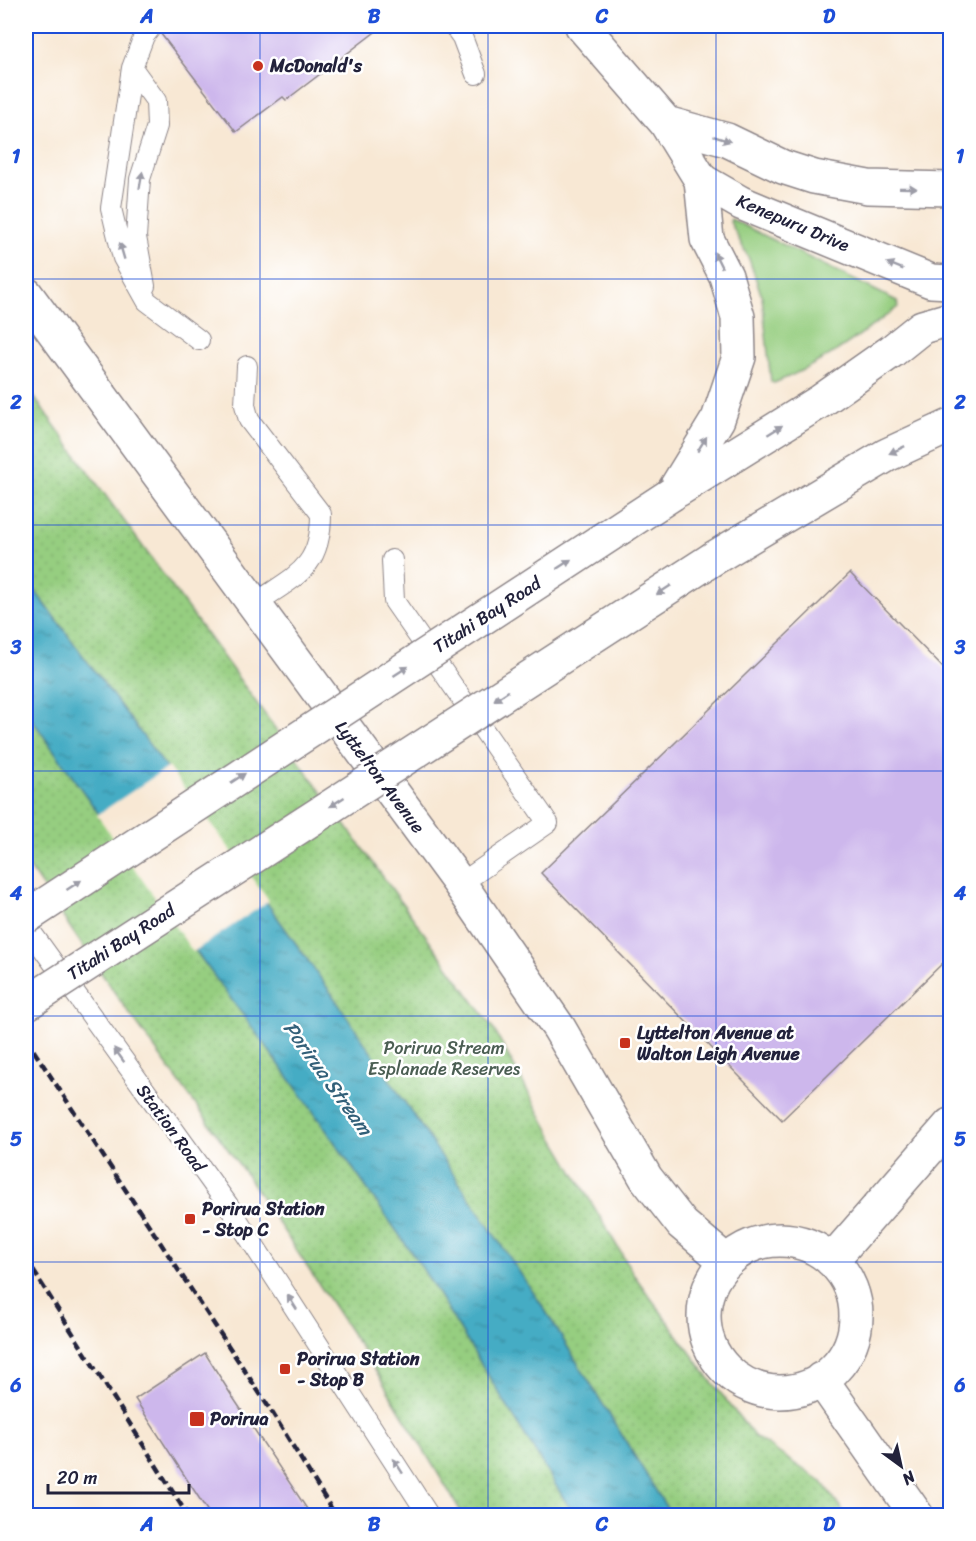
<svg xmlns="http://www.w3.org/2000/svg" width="976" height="1541" font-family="Sriracha,sans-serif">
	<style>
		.grass { fill: #96ce80; stroke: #5c785e; stroke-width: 1.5 }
		.park { fill: url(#park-dots); stroke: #5c785e; stroke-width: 1.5 }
		.water { fill: url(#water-ripples); stroke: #346780; stroke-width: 1.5 }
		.pier { fill: #f8e8d4 }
		.building { fill: #cdb7ec }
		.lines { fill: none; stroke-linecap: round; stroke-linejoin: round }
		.service-casing { stroke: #8d8588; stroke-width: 22 }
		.tertiary-casing { stroke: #8d8588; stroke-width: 36 }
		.secondary-casing { stroke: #8d8588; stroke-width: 36 }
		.service { stroke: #fff; stroke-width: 20 }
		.tertiary { stroke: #fff; stroke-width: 33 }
		.secondary { stroke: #fff; stroke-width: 33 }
		.rail { stroke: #22223b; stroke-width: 4.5; stroke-dasharray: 9 4.5; stroke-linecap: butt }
		.secondary-bridge-casing { stroke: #8d8588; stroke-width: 36; stroke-linecap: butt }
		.secondary-bridge { stroke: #fff; stroke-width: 33 }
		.oneway { fill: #9c9ca7 }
		.grid { fill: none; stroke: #1d4ed8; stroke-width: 1.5; stroke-opacity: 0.55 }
		.poi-dot { fill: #c8321e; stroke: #fff; stroke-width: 2 }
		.labels { text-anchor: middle; stroke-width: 5; stroke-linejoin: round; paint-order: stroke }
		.poi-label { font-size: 18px; font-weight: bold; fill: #22223b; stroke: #fff; text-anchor: start }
		.street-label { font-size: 18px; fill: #22223b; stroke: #fff }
		.park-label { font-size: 18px; fill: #4b5e53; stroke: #fff }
		.water-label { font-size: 20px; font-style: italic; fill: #326079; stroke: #fff }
		.neatline { fill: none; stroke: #1d4ed8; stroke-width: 2 }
		.grid-label { font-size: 20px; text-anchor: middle; font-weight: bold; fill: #1d4ed8 }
	</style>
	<defs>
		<pattern id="park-dots" width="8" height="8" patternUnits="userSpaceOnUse" patternTransform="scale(1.5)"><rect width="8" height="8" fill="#96ce80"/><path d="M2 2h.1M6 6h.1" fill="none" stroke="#81b170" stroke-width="1.8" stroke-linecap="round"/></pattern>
		<pattern id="water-ripples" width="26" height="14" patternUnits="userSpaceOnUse" patternTransform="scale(1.5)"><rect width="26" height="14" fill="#45acc4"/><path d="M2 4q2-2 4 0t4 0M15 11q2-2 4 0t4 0" fill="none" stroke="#398ca0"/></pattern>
	</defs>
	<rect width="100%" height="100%" fill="#fff"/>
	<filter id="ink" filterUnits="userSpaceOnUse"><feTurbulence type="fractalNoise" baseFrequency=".0167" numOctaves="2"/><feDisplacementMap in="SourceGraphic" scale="12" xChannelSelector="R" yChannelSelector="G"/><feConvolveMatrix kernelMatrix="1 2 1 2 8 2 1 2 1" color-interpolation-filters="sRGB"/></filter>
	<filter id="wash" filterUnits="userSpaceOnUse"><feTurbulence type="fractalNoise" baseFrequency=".008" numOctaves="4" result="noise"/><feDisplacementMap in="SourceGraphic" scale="24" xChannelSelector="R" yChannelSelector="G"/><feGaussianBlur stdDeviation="1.35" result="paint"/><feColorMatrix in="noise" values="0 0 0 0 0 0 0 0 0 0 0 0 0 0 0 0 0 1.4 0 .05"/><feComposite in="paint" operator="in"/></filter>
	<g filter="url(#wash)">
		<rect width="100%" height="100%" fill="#f8e8d4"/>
		<path class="grass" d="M731 219 897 301 898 307C855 339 824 363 774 383L771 382 762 297 749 259 730 222Z"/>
		<path class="park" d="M26 386 493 1028 554 1139 634 1275 706 1374 754 1436 822 1482 846 1515H671L543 1307 331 993 267 903 26 579Z
			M26 711 195 950 306 1101 421 1266 574 1515H463L376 1371 248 1177 119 999 26 863Z"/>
		<path class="water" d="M26 579 267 903 331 993 543 1307 671 1515H574L421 1266 306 1101 195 950 26 711Z"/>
		<path class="pier" d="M168 767 269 901 193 952 97 815Z"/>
		<g id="blocks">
			<path class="building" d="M164 26H383L286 100 283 97 236 132 161 34Z
				M850 573 951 676V955L782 1120 541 873Z
				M205 1353 230 1393 311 1515H210L135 1399Z"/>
		</g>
	</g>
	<g filter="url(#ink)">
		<use href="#blocks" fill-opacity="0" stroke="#8d8588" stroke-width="1.5"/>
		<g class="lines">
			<defs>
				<path id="service" d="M152 26 144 36 132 68 111 208 123 258 147 301 199 340
					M454 26 462 37 476 74
					M132 68 156 101 157 126 140 179 136 237 145 286
					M247 366 245 405 249 420 321 514C321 570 294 576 253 605
					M392 560 394 601 548 823 460 884
					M26 925 228 1205 429 1516"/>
				<path id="tertiary" d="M832 1260 950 1125"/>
				<path id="secondary" d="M582 26 666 123 701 180 741 203 931 281 950 282
					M666 123 727 140 783 167 814 177 868 187 950 189
					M26 294 460 884 559 1028 646 1178 682 1224 727 1262
					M678 490 821 401 892 351 922 327 950 319
					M672 494 718 419 739 357 738 317 726 276 707 239 701 180
					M714 558 887 455 950 426
					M704 1316a76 76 0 1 1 152 0a76 76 0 1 1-152 0Z
					M821 1379 917 1516"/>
			</defs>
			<use href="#service" class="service-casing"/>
			<use href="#tertiary" class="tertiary-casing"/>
			<use href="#secondary" class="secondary-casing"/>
			<use href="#service" class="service"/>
			<use href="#tertiary" class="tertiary"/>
			<use href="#secondary" class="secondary"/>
			<path class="rail" d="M26 1039 270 1409 336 1516
				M26 1259 188 1516"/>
			<defs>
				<path id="secondary-bridge" d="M26 917 672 494
					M26 1004 714 558"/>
			</defs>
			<use href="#secondary-bridge" class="secondary-bridge-casing"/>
			<use href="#secondary-bridge" class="secondary-bridge"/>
		</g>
		<defs><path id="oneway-solid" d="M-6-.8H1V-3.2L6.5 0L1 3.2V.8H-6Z" transform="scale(1.5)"/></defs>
		<g class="oneway">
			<use href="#oneway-solid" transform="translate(722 139) rotate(18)"/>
			<use href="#oneway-solid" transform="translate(141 180) rotate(-80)"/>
			<use href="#oneway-solid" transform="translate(908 188) rotate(1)"/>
			<use href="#oneway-solid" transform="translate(122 251) rotate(-106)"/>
			<use href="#oneway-solid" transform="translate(718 260) rotate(-116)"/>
			<use href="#oneway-solid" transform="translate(895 266) rotate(-158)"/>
			<use href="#oneway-solid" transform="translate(775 430) rotate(-32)"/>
			<use href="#oneway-solid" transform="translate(702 444) rotate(-58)"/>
			<use href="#oneway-solid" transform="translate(897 450) rotate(155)"/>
			<use href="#oneway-solid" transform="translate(564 564) rotate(-33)"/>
			<use href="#oneway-solid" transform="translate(664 590) rotate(147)"/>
			<use href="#oneway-solid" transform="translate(401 671) rotate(-33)"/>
			<use href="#oneway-solid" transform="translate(501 696) rotate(147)"/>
			<use href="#oneway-solid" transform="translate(238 778) rotate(-33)"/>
			<use href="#oneway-solid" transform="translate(337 802) rotate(147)"/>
			<use href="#oneway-solid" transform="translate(74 885) rotate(-33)"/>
			<use href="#oneway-solid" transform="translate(119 1055) rotate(-126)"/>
			<use href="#oneway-solid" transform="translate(292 1302) rotate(-123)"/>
			<use href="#oneway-solid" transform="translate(398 1466) rotate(-123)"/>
		</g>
	</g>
	<path class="grid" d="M260 26V1516M488 26V1516M716 26V1516M26 279H950M26 525H950M26 771H950M26 1016H950M26 1262H950"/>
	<g class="poi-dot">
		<circle cx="258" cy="66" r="6"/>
		<rect x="619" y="1037" width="12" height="12" rx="3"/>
		<rect x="184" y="1213" width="12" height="12" rx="3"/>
		<rect x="279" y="1363" width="12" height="12" rx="3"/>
		<rect x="189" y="1411" width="16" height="16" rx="3"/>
	</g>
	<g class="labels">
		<g class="poi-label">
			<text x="270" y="72">McDonald's</text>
			<text x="637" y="1039">Lyttelton Avenue at<tspan x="637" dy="21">Walton Leigh Avenue</tspan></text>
			<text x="202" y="1215">Porirua Station<tspan x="202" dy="21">- Stop C</tspan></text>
			<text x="297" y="1365">Porirua Station<tspan x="297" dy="21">- Stop B</tspan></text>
			<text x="210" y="1425">Porirua</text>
		</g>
		<g class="street-label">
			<text transform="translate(793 223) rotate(23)" y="6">Kenepuru Drive</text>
			<text transform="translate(487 615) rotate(-33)" y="6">Titahi Bay Road</text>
			<text transform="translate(380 777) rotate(53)" y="6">Lyttelton Avenue</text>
			<text transform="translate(121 942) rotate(-33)" y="6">Titahi Bay Road</text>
			<text transform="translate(171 1128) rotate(54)" y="6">Station Road</text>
		</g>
		<g class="park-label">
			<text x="444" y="1054">Porirua Stream<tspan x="444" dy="21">Esplanade Reserves</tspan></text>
		</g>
		<g class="water-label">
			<text transform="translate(328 1078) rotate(54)" y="7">Porirua Stream</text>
		</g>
	</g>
	<rect width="976" height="1541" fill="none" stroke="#fff" stroke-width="66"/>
	<g transform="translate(901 1466) rotate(147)" stroke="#ffffff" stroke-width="4.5" paint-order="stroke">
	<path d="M0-4.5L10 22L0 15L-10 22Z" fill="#22223b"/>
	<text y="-9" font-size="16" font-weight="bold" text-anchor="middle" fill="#22223b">N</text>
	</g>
	<path d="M48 1484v9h141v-9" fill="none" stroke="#22223b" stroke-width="3"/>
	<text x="57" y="1484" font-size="18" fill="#22223b" stroke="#ffffff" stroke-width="4.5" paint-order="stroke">20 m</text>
	<rect x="33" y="33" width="910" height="1475" class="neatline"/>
	<g class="grid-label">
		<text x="147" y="23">A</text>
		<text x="374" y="23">B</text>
		<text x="602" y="23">C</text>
		<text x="829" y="23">D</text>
		<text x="16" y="163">1</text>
		<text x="960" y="163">1</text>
		<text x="16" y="409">2</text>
		<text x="960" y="409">2</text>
		<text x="16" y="654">3</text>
		<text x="960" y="654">3</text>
		<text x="16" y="900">4</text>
		<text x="960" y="900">4</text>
		<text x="16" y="1146">5</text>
		<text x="960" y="1146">5</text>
		<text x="16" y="1392">6</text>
		<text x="960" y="1392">6</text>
		<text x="147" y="1531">A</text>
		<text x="374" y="1531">B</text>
		<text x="602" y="1531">C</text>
		<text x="829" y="1531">D</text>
	</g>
</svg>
